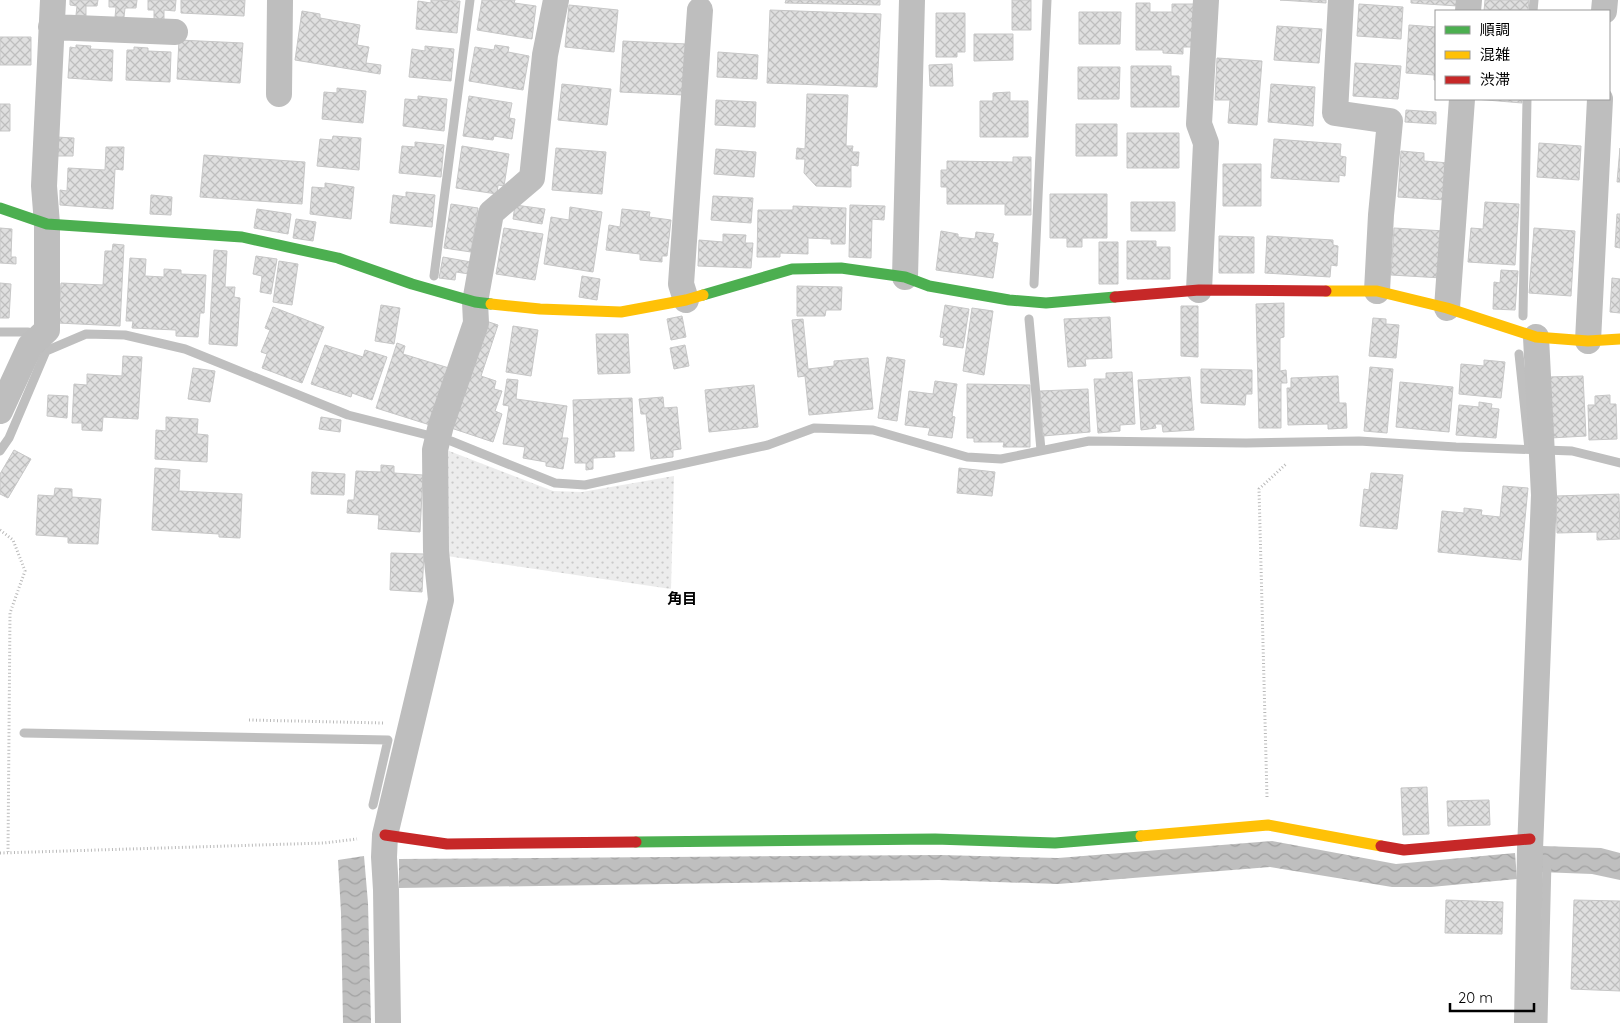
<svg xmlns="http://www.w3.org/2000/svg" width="1620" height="1023" font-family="Quicksand,'Noto Sans JP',sans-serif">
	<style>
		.garden { fill: url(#garden-dots) }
		.water { fill: url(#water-waves) }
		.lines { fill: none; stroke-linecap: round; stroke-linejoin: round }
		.stream { stroke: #bfbfbf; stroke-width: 9 }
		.building { fill: url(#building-cross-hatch); stroke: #c7c7c7 }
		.path { stroke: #b9b9b9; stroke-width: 3; stroke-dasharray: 1 2.5; stroke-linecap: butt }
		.street { stroke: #bebebe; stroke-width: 26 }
		.fast { stroke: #4caf50; stroke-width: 11 }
		.slow { stroke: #ffc107; stroke-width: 11 }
		.jam { stroke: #c62828; stroke-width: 11 }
		.labels { text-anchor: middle; stroke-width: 5; stroke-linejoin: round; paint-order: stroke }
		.neighbourhood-label { font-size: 15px; font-weight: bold; fill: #000; stroke: #fff }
	</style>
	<defs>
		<pattern id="garden-dots" width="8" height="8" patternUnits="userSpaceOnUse" patternTransform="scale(1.25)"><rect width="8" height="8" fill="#ececec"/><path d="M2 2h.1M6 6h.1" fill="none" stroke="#c9c9c9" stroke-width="1.8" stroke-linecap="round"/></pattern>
		<pattern id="water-waves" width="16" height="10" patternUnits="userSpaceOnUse" patternTransform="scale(1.25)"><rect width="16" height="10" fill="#bfbfbf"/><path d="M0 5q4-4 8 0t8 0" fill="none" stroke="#a2a2a2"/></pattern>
		<pattern id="building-cross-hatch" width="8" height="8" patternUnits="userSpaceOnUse" patternTransform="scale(1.25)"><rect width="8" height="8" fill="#dfdfdf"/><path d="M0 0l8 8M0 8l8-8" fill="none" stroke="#bebebe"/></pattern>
	</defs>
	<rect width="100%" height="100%" fill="#fff"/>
	<path class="garden" d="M444 449 553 491 582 492 674 476 671 589 447 556Z"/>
	<path class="water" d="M1272 841 1396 864 1515 853 1517 879 1431 887H1392L1270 867 1058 884 939 880 399 888V859L940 855 1058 858Z
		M1542 846 1601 848 1620 853V880L1592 874 1540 872Z
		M364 856 368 903 371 1023H343L341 913 338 860Z"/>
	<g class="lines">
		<path class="stream" d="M1533 11 1534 0
			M434 276 470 0
			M1034 284 1047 0
			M1523 316 1527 99
			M1029 319 1041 450
			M0 332H28
			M1519 354 1529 449
			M0 451 9 438 46 351 86 334 125 335 185 349 348 415 451 441 555 483 585 485 768 445 814 428 873 430 967 457 1001 459 1089 441 1246 443 1359 441 1456 447 1572 451 1620 463
			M24 733 388 740 373 805
			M1543 1023 1547 861"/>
	</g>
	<path class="building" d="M70 0H98L97 6H86V16L76 15 77 6 70 5Z
		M109 0H137L136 8H125L124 17H115L116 7H109Z
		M148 0H176L175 11 164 10V20H154V10H148Z
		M181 0H245L244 16 181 13Z
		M431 0 460 1 457 33 416 29 418 1 431 3Z
		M482 0H515L514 3 536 6 532 39 477 30Z
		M786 0H880V5L785 3Z
		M1012 0H1031V30H1012Z
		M1280 0H1326V3Z
		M1411 0H1459L1458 6 1411 3Z
		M1485 0H1529L1528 11H1484Z
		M1136 3H1150V12H1172V4H1194V47H1183V54L1163 53V50H1136Z
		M1359 4 1403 7 1401 39 1357 36Z
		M569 5 618 10 614 52 565 47Z
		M770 10 881 14 877 87 767 83Z
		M302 11 320 14V18L360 25 357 45 369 47 366 63 381 65 380 74 295 60Z
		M1079 12H1121L1120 44H1079Z
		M936 13H965V52H957V57H936Z
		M1409 25 1436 27V80H1434V75L1406 73Z
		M1277 26 1322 29 1319 63 1274 60Z
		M974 34H1013V60L974 61Z
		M0 37H31V65H0Z
		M179 40 243 43 240 83 177 79Z
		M623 41 687 44 684 95 620 92Z
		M76 45 91 46 90 49 113 50 112 81 68 78 70 47 76 48Z
		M495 45 509 47 508 52 529 56 523 90 469 81 475 47 494 50Z
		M425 46 454 49 451 81 409 77 412 49 425 51Z
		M134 47 148 48V51L171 52 170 82 126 80 127 50H134Z
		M718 52 758 55 757 79 717 77Z
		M1217 58 1262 61 1257 125 1228 123 1230 100H1215Z
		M1355 63 1401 66 1398 99 1353 96Z
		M952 64 953 86H930L929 65Z
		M1131 66H1171V76H1179V107H1131Z
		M1078 67H1120L1119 99H1078Z
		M562 84 611 89 607 125 558 120Z
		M1271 84 1315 87 1313 126 1268 122Z
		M337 88 366 91 363 123 322 119 324 92 337 93Z
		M1010 92V101H1028V137H980V101H993V93Z
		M807 94 848 95 846 146H853L852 152H859L858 166 851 165V187L816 186 804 173 805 159H796L797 148 805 149Z
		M418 96 447 99 444 131 403 126 405 99 418 100Z
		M469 96 512 103 509 118 515 119 512 139 494 136 493 140 463 136Z
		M1475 99H1522V103Z
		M716 100 756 102 755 127 715 125Z
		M0 104H10V131H0Z
		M1406 110 1436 112V124L1405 122Z
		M1076 124H1117V156H1076Z
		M1127 133H1179V168H1127Z
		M333 136 361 138 359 170 317 166 320 139 332 140Z
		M56 137 74 138 73 156H55Z
		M1274 139 1341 144 1340 156 1346 157 1345 176 1339 175V182L1271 178Z
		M415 142 444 145 441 177 399 173 402 146 415 147Z
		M1539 143 1581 146 1579 180 1537 177Z
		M462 146 509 154 504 186 498 185 497 194 456 188Z
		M106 147H124L123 170 115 169 113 209 60 205V190L67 191 68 168 105 170Z
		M556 148 606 152 602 194 552 190Z
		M1620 148V182H1617Z
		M716 149 756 152 754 177 714 174Z
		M1401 151 1424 153V161L1449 163 1446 200 1398 197Z
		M204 155 305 162 302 204 200 197Z
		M1013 157H1031V215H1005V204H947V187H941V170H947V161L1013 162Z
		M1223 164H1261V206H1223Z
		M325 183 354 187 351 219 310 214 312 187 325 188Z
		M406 192 435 195 432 227 390 223 393 195 406 197Z
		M1050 194H1107V238H1082V247H1067V238H1050Z
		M151 195 172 197 171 215 150 214Z
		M713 196 753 198 751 223 711 220Z
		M1131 202H1175V231H1131Z
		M1485 202 1519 204 1515 265 1468 262 1471 228 1483 229Z
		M451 204 478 208 471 252 444 248Z
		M515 205 545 209 542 224 513 219Z
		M850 205 885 206 884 220 872 219 871 258 849 257Z
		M793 206 846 208 845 244H831V239L808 238V254L780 253V257H757L758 210H793Z
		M570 207 602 212 593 272 544 264 551 217 569 220Z
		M257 209 291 214 288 234 254 228Z
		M622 209 650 212 649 217 671 220 667 256H662V262L640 260V254L606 250 609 225 620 227Z
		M1617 214H1620V248L1615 247Z
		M296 219 316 222 313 241 293 238Z
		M0 228 12 229 11 257H16V264L0 263Z
		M504 228 543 234 535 280 496 274Z
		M1394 228 1445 231 1442 278 1391 275Z
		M1534 228 1575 231 1571 296 1529 293Z
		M941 231 958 234V237L975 239 976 232 994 234 992 242 998 243 993 278 936 270Z
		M723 234 746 235 745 243H753L751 268 698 266 699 240 723 242Z
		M1219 236 1254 237V273H1219Z
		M1267 236 1333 240V245L1338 246 1337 266 1331 265 1330 277 1265 273Z
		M1127 241H1156V247H1170V279H1127Z
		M1099 242H1118V284H1099Z
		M113 244 124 245 120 326 58 323 61 283 103 285 105 251H112Z
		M214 250 227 251 225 287H235L234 297 240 298 237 346 209 344Z
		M256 256 277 259 271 294 260 292 262 276 253 274Z
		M443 257 471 262 469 274 456 272 455 280 439 278Z
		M130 258 146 259 145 276 164 277V269L181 270V274L206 275 204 313H200L198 337 176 336V330L132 328 133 321H126Z
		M279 261 298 264 292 305 273 302Z
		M1501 270 1518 271 1515 310 1493 309 1494 282 1500 283Z
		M582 276 600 279 597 300 579 297Z
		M1612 278 1620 279V313L1610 312Z
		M0 283 11 284 9 318H0Z
		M797 286 842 287 841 310H826L825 316H797Z
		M1284 303V337L1280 338V371L1286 370 1287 383H1281V428H1259L1256 304Z
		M381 305 400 308 394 344 375 341Z
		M945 305 969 309 963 348 943 345 944 338 940 337Z
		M1181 306H1198V357L1181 356Z
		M273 307 324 327 302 383 262 368 267 354 261 352 270 330 265 328Z
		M972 308 993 311 984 375 963 371Z
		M682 316 686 337 671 340 667 319Z
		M1110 317 1112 358 1085 359 1086 366 1068 367 1064 319Z
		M1373 318 1386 319V324L1399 325 1396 358 1369 356Z
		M803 319 808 369 834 366V361L868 358 873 409 809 415 805 376 798 377 792 320Z
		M486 321 498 325 481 376 496 381 494 389 502 391 495 411 502 414 493 442 451 428Z
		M513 326 538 330 531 376 506 372Z
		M596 334H628L630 373 598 374Z
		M397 343 405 346 403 354 449 368 430 425 376 408Z
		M325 345 363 357 365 350 387 357 372 400 352 393 351 397 311 384Z
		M685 345 689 366 674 369 670 348Z
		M123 356 142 357 138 419 103 417 102 431 82 430V423H72L74 384 87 385V374L122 376Z
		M887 357 905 360 897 421 878 418Z
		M1484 360 1505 362 1501 398 1459 394 1461 364 1484 366Z
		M1370 367 1393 369 1387 433 1364 431Z
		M193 368 215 371 210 402 188 399Z
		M1201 369 1252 370V394H1246L1245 405 1201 403Z
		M1132 372 1135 424 1120 425V431L1098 433 1094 379H1106V373Z
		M1338 376 1339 403H1346L1347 428 1328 429V424L1288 425 1287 388H1291V378Z
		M1583 376 1586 436 1550 438 1548 377Z
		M1190 377 1194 430 1163 432 1162 424H1155L1156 428 1141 430 1138 380Z
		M507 379 518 380 516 399 567 406 562 438H568L563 469 546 466V462L523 458 525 447 503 444 509 406 503 405Z
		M935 381 957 384 952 416 955 417 952 438 928 435 930 428 905 425 909 391 933 394Z
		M1400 382 1453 387 1449 432 1396 427Z
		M967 384 1030 385V447H1003L1004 442H974V438H967Z
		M754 385 758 427 709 432 705 390Z
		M1088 389 1090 432 1043 436 1040 391Z
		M48 395 68 396 67 418 47 416Z
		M1610 395V404H1616L1617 439 1589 440 1588 405H1595V396Z
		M663 397 664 408 677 407 681 449 673 450V457L651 459 646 414H641L639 399Z
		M632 398 634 451H614L615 457 593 458V469L586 470V463H575L573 400Z
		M1479 402 1492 404 1491 408 1499 409 1496 438 1456 435 1459 405 1479 407Z
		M166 417 198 419 197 434 208 435 207 462 155 459 156 430 166 431Z
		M321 417 341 420 340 432 319 429Z
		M14 450 31 459 8 498 0 494V474Z
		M381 465 394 466V473L423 475 420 532 378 529 379 515 347 513 348 500H354L356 471 381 472Z
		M155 468 180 470 179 491 242 494 240 538 219 537V534L152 530Z
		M959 468 995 472 992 496 957 493Z
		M312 472 345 474 344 495 311 494Z
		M1371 473 1403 475 1397 529 1360 526 1364 489 1369 490Z
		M1503 486 1528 488 1521 560 1438 552 1442 511 1464 513V508L1482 510 1481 515 1500 517Z
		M55 488 72 489V497L101 499 98 544 68 543V537L36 535 38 495 54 496Z
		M1619 494 1620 539 1597 540V532L1557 533 1556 496Z
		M391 553 424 554 422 592 390 590Z
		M1427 787 1429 834 1403 835 1401 788Z
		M1489 800 1490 825 1448 826 1447 801Z
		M1446 900 1503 902 1502 934 1445 933Z
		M1574 900 1620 901V991L1571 989Z"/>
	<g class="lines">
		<path class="path" d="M0 530 13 540 25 571 10 613 8 852
			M249 720 383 723
			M1267 797 1259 489 1286 464
			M0 853 324 843 357 839"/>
		<path class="street" d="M1341 0 1335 113 1390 121 1381 215 1377 291
			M1468 11 1469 0
			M1604 11 1605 0
			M51 27 175 32
			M279 94 280 0
			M905 277 912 0
			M1199 290 1206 143 1199 124 1206 0
			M686 300 681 284 700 10
			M1447 308 1462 99
			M1588 341 1600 99
			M0 411 30 346 47 330V224L44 186 53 0
			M388 1023 386 890 384 857 385 835 441 600 436 551 435 450 441 425 476 323 475 302 491 213 532 178 545 55 556 0
			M1527 1023 1530 850 1544 495 1536 337"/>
		<path class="fast" d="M0 208 47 224 242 237 338 258 412 284 475 302 491 304
			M703 295 792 269 841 268 905 277 929 286 1009 300 1046 303 1115 297
			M636 842 935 839 1055 843 1141 836"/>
		<path class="slow" d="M1326 291H1377L1447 308 1536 337 1588 341 1620 339
			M491 304 540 309 621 312 686 300 703 295
			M1141 836 1268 825 1381 846"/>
		<path class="jam" d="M1115 297 1199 290 1326 291
			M385 835 447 844 636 842
			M1381 846 1404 850 1530 839"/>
	</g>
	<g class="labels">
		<g class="neighbourhood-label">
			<text x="682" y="604">角目</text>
		</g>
	</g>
	<rect x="1435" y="10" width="175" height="90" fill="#ffffff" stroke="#999999"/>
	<rect x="1445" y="26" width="25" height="8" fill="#4caf50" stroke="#999999"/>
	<text x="1480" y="35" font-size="15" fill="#000000">順調</text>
	<rect x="1445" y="51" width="25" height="8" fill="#ffc107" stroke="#999999"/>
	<text x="1480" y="60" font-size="15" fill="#000000">混雑</text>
	<rect x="1445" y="76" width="25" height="8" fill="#c62828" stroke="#999999"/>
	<text x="1480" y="85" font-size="15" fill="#000000">渋滞</text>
	<path d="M1450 1003v8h84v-8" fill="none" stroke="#000000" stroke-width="2.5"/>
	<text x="1458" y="1003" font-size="15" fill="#000000" stroke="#ffffff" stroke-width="4" paint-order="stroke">20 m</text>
</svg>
